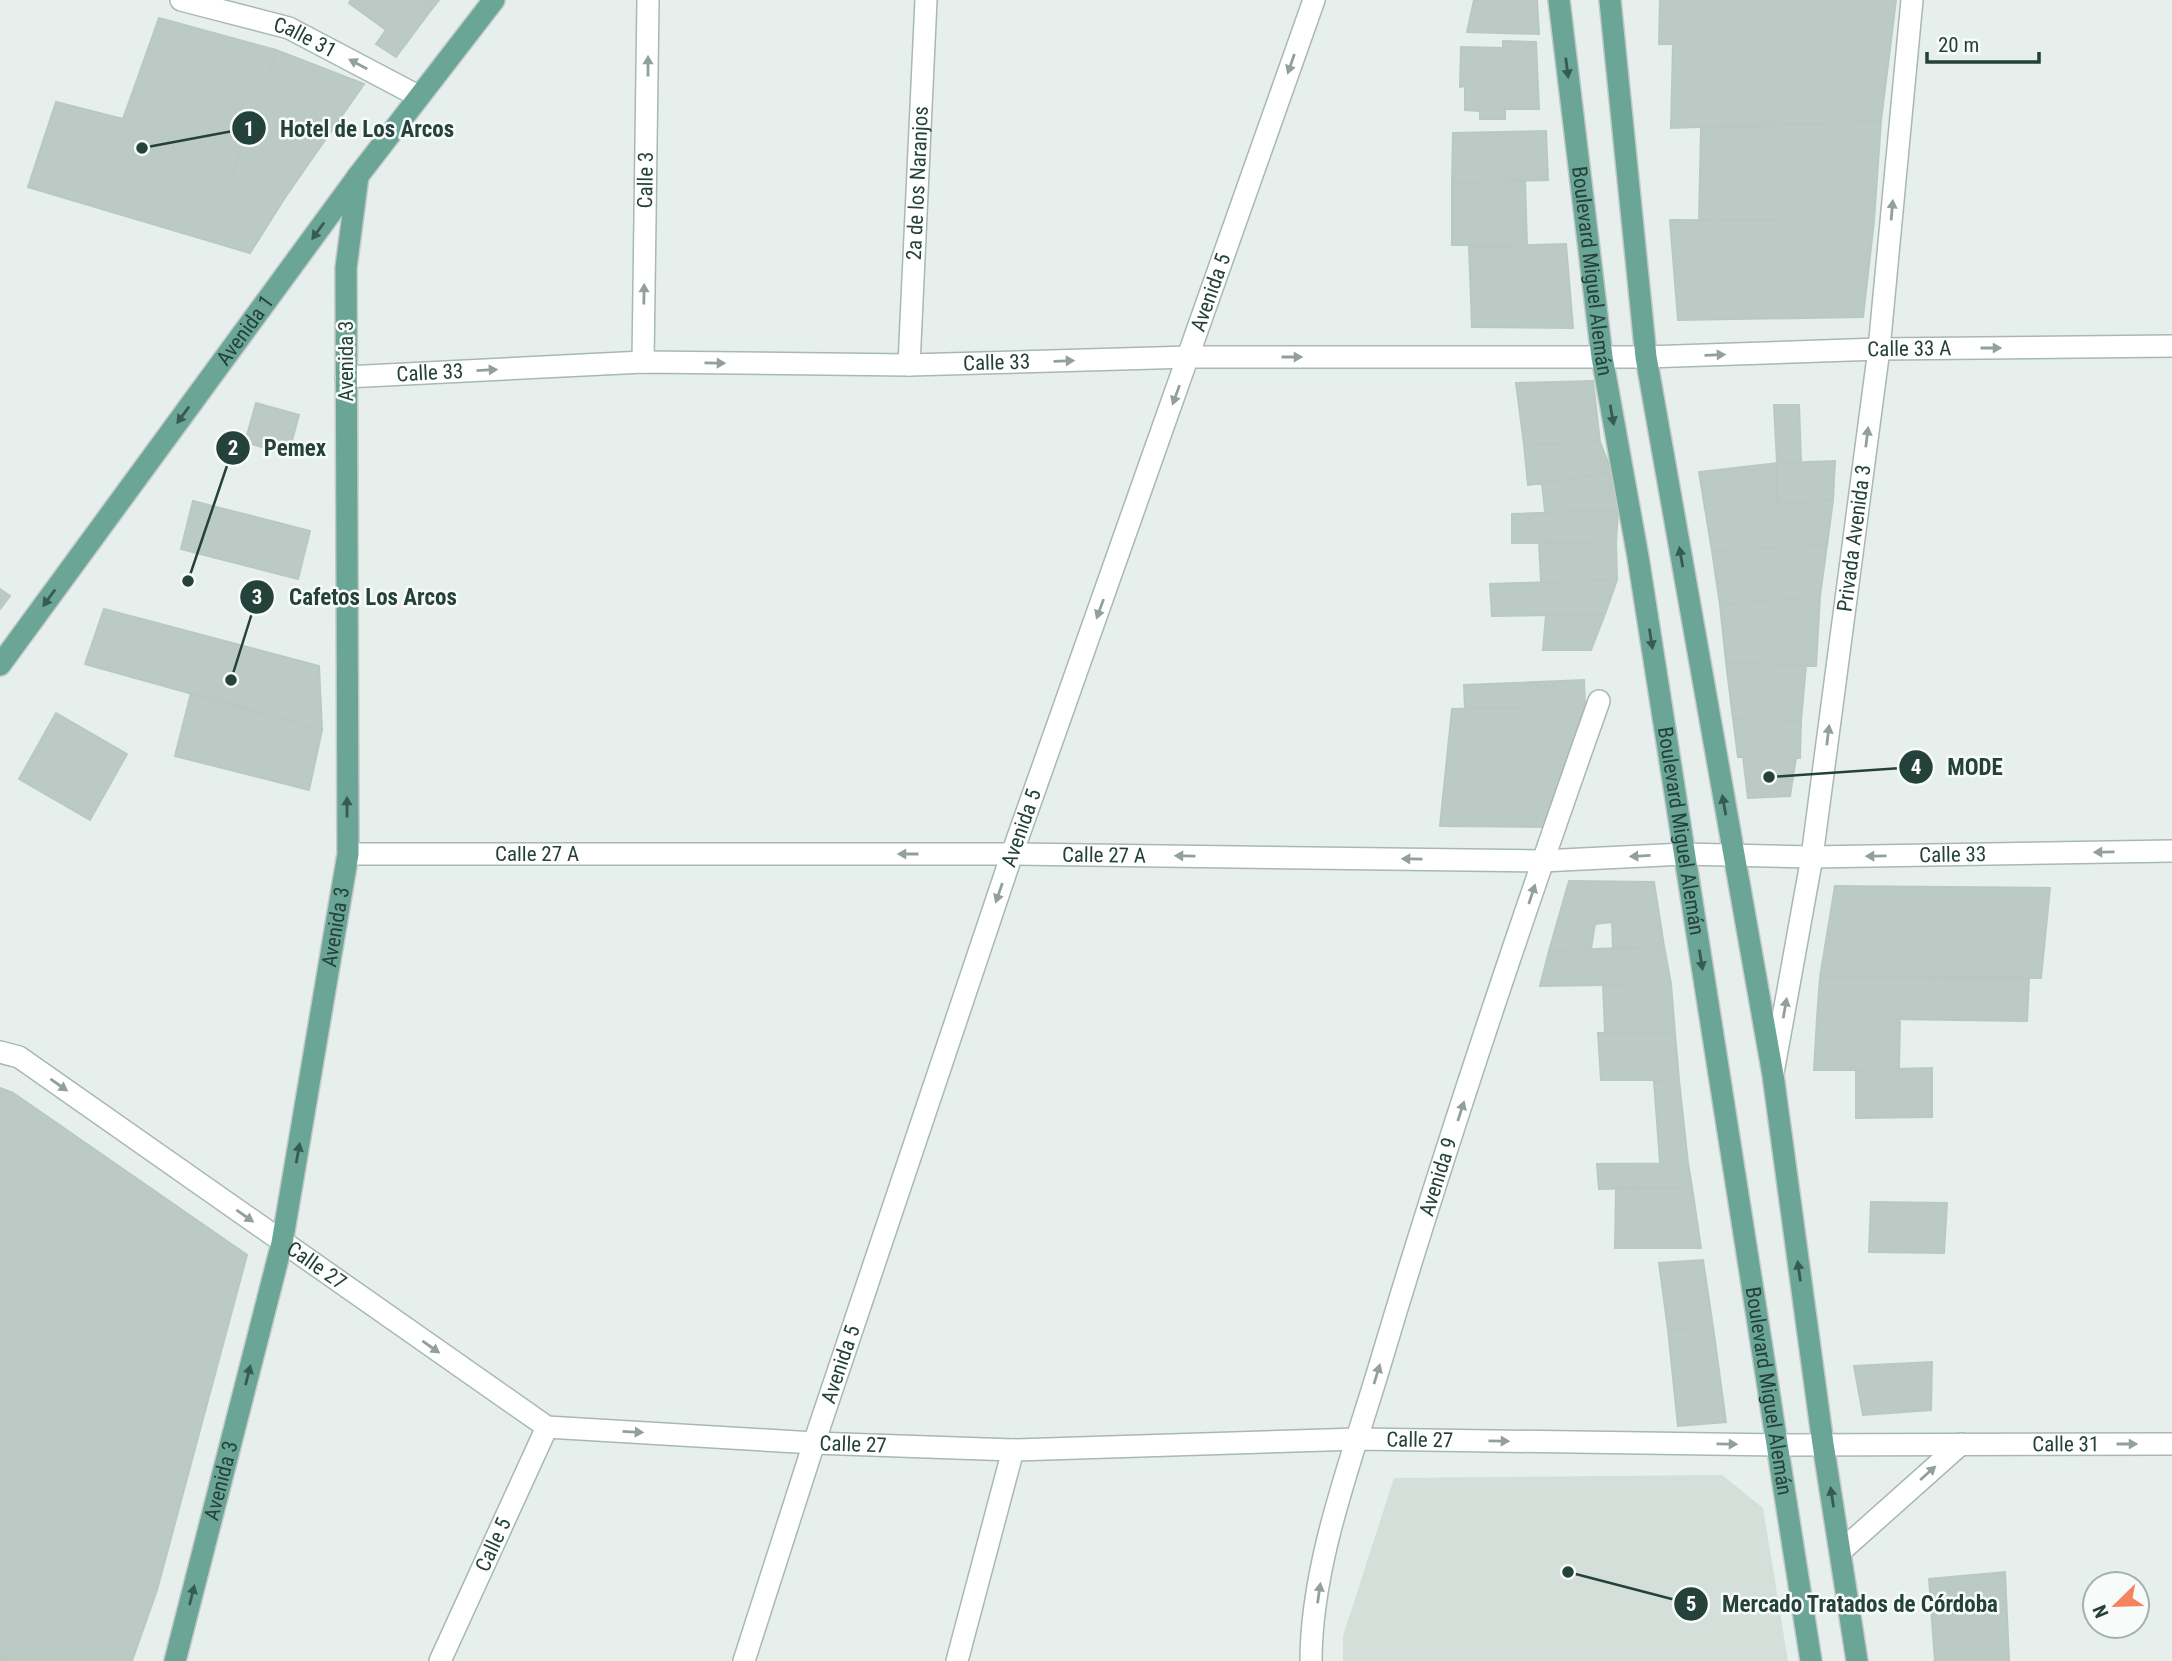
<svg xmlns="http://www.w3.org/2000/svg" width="2172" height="1661" font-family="'Roboto Condensed',sans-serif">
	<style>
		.built { fill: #d4dfda }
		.building { fill: #bbcac4; stroke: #b8c9c2; stroke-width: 2 }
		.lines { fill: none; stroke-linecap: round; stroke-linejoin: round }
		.minor-casing { stroke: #a8b8b2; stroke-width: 24 }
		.major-casing { stroke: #c2cac8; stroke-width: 24 }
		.minor { stroke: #fff; stroke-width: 21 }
		.major { stroke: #6aa596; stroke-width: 21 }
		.oneway { fill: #92a09c }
		.oneway2 { fill: #365b51 }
		.labels { text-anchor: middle; stroke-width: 5; stroke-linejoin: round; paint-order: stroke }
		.street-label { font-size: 21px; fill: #24423a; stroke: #f7fbf9 }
		.leader { fill: none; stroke: #24423a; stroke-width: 2.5 }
		.callout-dot { fill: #24423a; stroke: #f7fbf9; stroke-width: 2.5 }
		.mark-label { font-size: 21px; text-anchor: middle; font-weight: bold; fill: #fff }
		.callout-label { font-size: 23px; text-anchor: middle; font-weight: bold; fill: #24423a; stroke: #f7fbf9; stroke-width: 5; stroke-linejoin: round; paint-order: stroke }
	</style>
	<rect width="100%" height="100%" fill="#e6efeb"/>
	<path class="built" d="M1722 1475 1763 1508 1788 1661H1343V1636L1394 1478Z"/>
	<path class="building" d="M351 0H418L431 10 396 57 376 44 386 30 349 3Z
		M418 0H439L431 10Z
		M1474 0H1537L1539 34 1467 32Z
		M1660 0H1896L1881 121 1671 128 1673 44H1659Z
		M159 18 276 50 232 177 286 196 250 253 28 187 56 102 123 119Z
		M1503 41 1536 42 1539 109H1505V119H1480V111L1465 110V86L1460 87 1461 47 1503 48Z
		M276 50 364 84 286 196 232 177Z
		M1881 121 1874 221 1699 220 1701 128Z
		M1546 131 1548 180 1452 183 1453 133Z
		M1525 180 1527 245H1452V183Z
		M1670 220 1874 221 1863 317 1678 320Z
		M1566 244 1573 328 1472 327 1469 247Z
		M1593 381 1600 442 1524 445 1516 383Z
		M256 403 299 415 288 455 245 442Z
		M1774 405H1799L1801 462 1777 463Z
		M1600 442 1612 472 1528 485 1524 445Z
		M1835 461 1833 500 1777 504V463Z
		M1777 463V504L1833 500 1827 545 1712 551 1699 472Z
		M1612 472 1618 510 1545 512 1542 483Z
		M193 501 310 531 298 579 181 549Z
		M1618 510 1616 542 1512 543V514Z
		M1539 542H1616L1617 580 1541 582Z
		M1827 545 1820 596 1720 605 1712 551Z
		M1617 580 1605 614 1492 616 1490 584Z
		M0 589 10 596 0 609Z
		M1820 596 1816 666 1726 662 1720 605Z
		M104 609 319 666 322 730 85 664Z
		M1605 614 1591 650H1543L1546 615Z
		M1726 662 1806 666 1801 721 1733 719Z
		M1584 680 1585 706 1465 709 1464 685Z
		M191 693 322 730 309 790 175 756Z
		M1585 706 1544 827 1440 826 1452 709Z
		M56 713 127 754 90 820 19 779Z
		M1733 719 1801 721 1800 758 1738 757Z
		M1743 757 1796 758 1790 796 1748 798Z
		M1569 881 1654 882 1664 946 1613 949 1612 922 1595 924 1591 949 1549 951Z
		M1835 886 2050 888 2041 978 1820 977Z
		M1664 946 1671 984 1540 986 1549 951Z
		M1820 977 2029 979 2027 1021 1817 1018Z
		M1671 984 1675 1033H1605L1603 985Z
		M1817 1018 1900 1019 1899 1069 1814 1070Z
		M1598 1033H1675L1679 1080H1601Z
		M1932 1068V1117L1856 1118V1070Z
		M1679 1080 1688 1163H1660L1654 1081Z
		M0 1088 13 1093 247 1255 157 1590 132 1661H0Z
		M1688 1163 1692 1187 1599 1189 1597 1164Z
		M1692 1187 1701 1248H1615L1616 1188Z
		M1871 1202 1947 1203 1944 1253 1869 1252Z
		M1703 1260 1713 1327 1668 1330 1659 1263Z
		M1713 1327 1726 1422 1678 1426 1668 1330Z
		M1932 1362 1931 1410 1863 1415 1854 1366Z
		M2005 1572 2009 1661H1935L1929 1579Z"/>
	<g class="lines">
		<defs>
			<g id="minor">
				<path id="s1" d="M181 0 289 28 418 96"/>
				<path id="s2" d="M643 362 648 0"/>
				<path id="s3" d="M909 365 926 0"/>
				<path id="s4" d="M346 377 643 362 909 365 1190 357H1646L1879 349 2172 346"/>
				<path id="s5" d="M348 854H1012L1542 861 1684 854 1812 857 2172 851"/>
				<path id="s6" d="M0 1052 19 1057 547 1427 814 1443 1013 1450 1358 1439 1779 1445 2172 1444"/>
				<path id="s7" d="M1773 1073 1812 857 1879 349 1912 0"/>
				<path d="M1841 1551 1961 1444"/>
				<path id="s8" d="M440 1661 547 1427"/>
				<path id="s9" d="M744 1661 814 1443 1012 854 1314 0"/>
				<path d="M957 1661 1013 1450"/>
				<path id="s10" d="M1311 1661C1311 1562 1354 1453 1382 1358 1448 1137 1522 918 1599 701"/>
			</g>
			<g id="major">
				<path id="s11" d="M1559 0 1602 357 1638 557 1811 1661"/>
				<path d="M1610 0 1646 357 1773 1075 1823 1444 1857 1661"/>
				<path id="s12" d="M0 665 358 176 494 0"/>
				<path id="s13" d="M175 1661 282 1243 348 854 346 268 358 176"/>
			</g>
		</defs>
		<use href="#minor" class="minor-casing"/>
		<use href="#major" class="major-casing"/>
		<use href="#minor" class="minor"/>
		<use href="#major" class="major"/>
	</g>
	<defs><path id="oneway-solid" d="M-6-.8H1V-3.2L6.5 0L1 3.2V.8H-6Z" transform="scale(1.75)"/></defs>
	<g class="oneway">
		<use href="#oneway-solid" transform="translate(358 64) rotate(-152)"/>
		<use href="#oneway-solid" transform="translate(1291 64) rotate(109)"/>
		<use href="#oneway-solid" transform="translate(648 66) rotate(-90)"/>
		<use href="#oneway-solid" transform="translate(1892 210) rotate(-85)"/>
		<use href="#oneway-solid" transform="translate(644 294) rotate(-89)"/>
		<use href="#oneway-solid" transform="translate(1991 348)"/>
		<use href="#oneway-solid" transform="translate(1715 355) rotate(-2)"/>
		<use href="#oneway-solid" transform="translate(1292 357)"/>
		<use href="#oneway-solid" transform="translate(1064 361) rotate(-2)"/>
		<use href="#oneway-solid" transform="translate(715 363) rotate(1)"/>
		<use href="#oneway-solid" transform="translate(487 370) rotate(-3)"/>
		<use href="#oneway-solid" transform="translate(1176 395) rotate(110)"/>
		<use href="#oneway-solid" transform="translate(1867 437) rotate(-83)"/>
		<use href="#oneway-solid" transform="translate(1100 609) rotate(110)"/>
		<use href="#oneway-solid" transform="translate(1828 735) rotate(-83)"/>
		<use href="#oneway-solid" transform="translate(2104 852) rotate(179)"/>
		<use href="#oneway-solid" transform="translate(908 854) rotate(-180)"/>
		<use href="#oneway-solid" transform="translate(1185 856) rotate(-179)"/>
		<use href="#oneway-solid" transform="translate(1640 856) rotate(177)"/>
		<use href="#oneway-solid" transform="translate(1876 856) rotate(179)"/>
		<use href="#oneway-solid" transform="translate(1412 859) rotate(-179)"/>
		<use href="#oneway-solid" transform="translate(999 893) rotate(109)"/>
		<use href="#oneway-solid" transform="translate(1532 894) rotate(-72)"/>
		<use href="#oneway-solid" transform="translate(1785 1008) rotate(-80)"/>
		<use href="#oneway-solid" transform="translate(59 1085) rotate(35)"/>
		<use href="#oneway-solid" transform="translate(1461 1111) rotate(-72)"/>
		<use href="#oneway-solid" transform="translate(245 1216) rotate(35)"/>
		<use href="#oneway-solid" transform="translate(431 1347) rotate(35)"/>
		<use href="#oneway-solid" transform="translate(1377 1374) rotate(-73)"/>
		<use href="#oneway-solid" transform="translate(633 1432) rotate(3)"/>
		<use href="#oneway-solid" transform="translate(1499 1441) rotate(1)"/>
		<use href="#oneway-solid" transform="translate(1727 1444) rotate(1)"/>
		<use href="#oneway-solid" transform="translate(2127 1444)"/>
		<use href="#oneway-solid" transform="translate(1928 1473) rotate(-42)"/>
		<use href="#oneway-solid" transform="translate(1319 1593) rotate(-82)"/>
	</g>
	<g class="oneway2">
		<use href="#oneway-solid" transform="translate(1567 68) rotate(83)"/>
		<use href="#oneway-solid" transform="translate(318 231) rotate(126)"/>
		<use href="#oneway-solid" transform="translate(183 415) rotate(126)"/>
		<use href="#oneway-solid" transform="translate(1612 415) rotate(80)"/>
		<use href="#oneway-solid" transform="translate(1681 557) rotate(-100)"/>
		<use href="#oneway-solid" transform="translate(49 598) rotate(126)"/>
		<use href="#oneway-solid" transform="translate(1651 639) rotate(81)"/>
		<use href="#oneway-solid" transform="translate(1724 805) rotate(-100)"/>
		<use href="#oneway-solid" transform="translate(347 807) rotate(-90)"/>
		<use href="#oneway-solid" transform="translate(1701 960) rotate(81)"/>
		<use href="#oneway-solid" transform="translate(298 1153) rotate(-80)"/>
		<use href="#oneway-solid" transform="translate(1799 1271) rotate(-98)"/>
		<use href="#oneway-solid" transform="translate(248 1375) rotate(-76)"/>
		<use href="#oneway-solid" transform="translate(1832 1497) rotate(-99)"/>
		<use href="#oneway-solid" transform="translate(192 1595) rotate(-76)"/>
	</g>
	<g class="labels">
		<g class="street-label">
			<text dy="7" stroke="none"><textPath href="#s1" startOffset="130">Calle 31</textPath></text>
			<text dy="7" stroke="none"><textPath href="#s2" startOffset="182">Calle 3</textPath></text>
			<text dy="7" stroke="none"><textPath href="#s3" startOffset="182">2a de los Naranjos</textPath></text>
			<text dy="7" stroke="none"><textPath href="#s11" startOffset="273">Boulevard Miguel Alemán</textPath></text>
			<text dy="7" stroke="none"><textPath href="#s9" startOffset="1446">Avenida 5</textPath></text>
			<text dy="7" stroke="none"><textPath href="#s12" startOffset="415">Avenida 1</textPath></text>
			<text dy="7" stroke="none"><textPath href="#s4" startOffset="1564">Calle 33 A</textPath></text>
			<text transform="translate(346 361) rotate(-90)" y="7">Avenida 3</text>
			<text dy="7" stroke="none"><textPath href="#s4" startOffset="651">Calle 33</textPath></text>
			<text dy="7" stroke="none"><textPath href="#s4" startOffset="84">Calle 33</textPath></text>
			<text dy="7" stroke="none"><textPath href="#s7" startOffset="541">Privada Avenida 3</textPath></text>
			<text dy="7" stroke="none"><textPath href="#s9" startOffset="878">Avenida 5</textPath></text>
			<text dy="7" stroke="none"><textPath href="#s11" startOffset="840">Boulevard Miguel Alemán</textPath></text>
			<text dy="7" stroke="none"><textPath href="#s5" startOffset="189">Calle 27 A</textPath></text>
			<text dy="7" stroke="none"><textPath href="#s5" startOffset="756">Calle 27 A</textPath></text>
			<text dy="7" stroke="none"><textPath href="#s5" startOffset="1605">Calle 33</textPath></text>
			<text dy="7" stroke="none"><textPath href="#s13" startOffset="752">Avenida 3</textPath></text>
			<text dy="7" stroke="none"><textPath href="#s10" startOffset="502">Avenida 9</textPath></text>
			<text dy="7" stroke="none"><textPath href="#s6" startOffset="383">Calle 27</textPath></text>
			<text dy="7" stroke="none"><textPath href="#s9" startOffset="312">Avenida 5</textPath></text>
			<text dy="7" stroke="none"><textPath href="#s11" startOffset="1407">Boulevard Miguel Alemán</textPath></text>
			<text dy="7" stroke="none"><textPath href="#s6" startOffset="1538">Calle 27</textPath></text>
			<text dy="7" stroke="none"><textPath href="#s6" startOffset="971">Calle 27</textPath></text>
			<text dy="7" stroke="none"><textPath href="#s6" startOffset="2184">Calle 31</textPath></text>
			<text dy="7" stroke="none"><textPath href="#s13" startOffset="186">Avenida 3</textPath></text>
			<text dy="7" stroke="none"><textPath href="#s8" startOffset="128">Calle 5</textPath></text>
		</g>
	</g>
	<path class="leader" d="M142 148L249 128M188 581L233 448M231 680L257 597M1769 777L1916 767M1568 1572L1691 1604"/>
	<g class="callout-dot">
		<circle cx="142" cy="148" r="7"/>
		<circle cx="188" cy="581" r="7"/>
		<circle cx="231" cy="680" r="7"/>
		<circle cx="1769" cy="777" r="7"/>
		<circle cx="1568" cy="1572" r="7"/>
		<circle cx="249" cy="128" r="18"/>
		<circle cx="233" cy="448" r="18"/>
		<circle cx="257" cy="597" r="18"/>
		<circle cx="1916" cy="767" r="18"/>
		<circle cx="1691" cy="1604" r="18"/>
	</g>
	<g class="mark-label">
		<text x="249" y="136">1</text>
		<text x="233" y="455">2</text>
		<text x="257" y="604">3</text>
		<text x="1916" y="774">4</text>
		<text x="1691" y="1611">5</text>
	</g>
	<g class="callout-label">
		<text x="367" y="137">Hotel de Los Arcos</text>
		<text x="295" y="456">Pemex</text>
		<text x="373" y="605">Cafetos Los Arcos</text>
		<text x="1975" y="775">MODE</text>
		<text x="1860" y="1612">Mercado Tratados de Córdoba</text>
	</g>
	<g transform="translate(2116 1605) rotate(247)"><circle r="33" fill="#f7fbf9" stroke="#a3b1ad" stroke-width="2"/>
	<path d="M0-5L12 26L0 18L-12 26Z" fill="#f4845f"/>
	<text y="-10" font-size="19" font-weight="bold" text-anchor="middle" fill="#24423a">N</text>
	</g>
	<path d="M1927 52v10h112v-10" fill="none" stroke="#24423a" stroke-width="3.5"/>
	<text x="1938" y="52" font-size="21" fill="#24423a" stroke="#f7fbf9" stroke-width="5" paint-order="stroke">20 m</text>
</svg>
